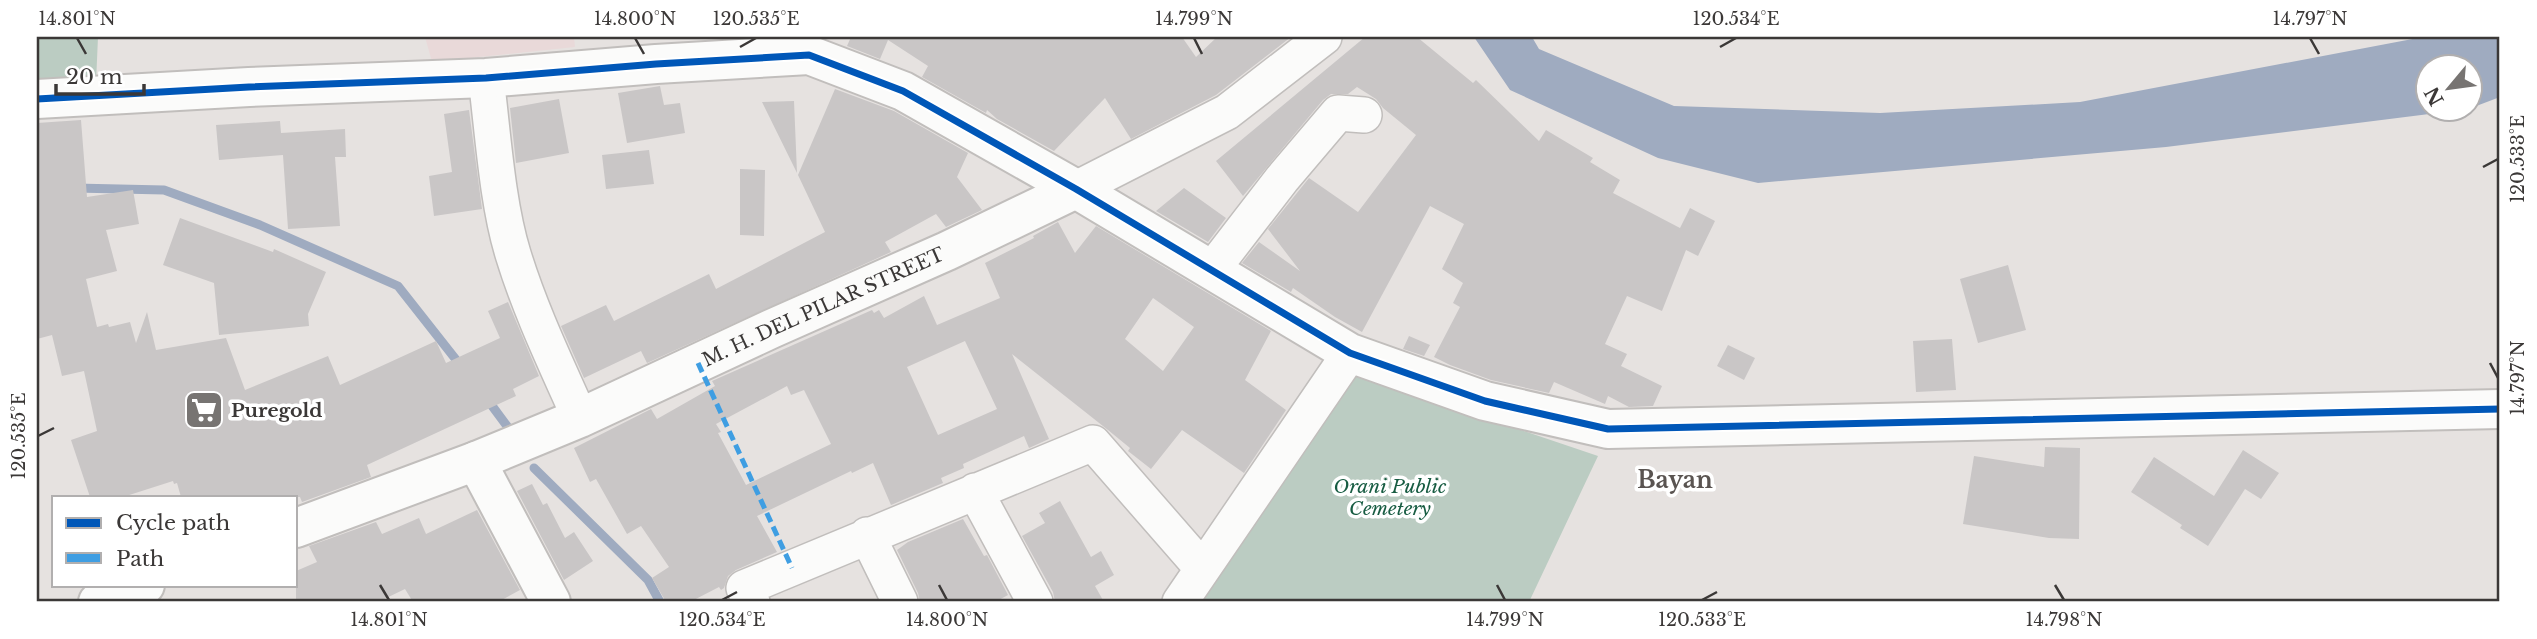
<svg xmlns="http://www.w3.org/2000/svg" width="2537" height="639" font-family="'Libre Baskerville',serif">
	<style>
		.industrial { fill: #e9d9d9 }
		.green { fill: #bbccc2 }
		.water { fill: #9fabc0 }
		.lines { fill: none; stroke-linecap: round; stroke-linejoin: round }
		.stream { stroke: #9fabc0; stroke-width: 9 }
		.building { fill: #c9c6c6; fill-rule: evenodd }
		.minor-casing { stroke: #c1bebc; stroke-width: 38 }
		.tertiary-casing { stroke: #c1bebc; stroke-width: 42 }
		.minor { stroke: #fbfbfa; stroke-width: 35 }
		.tertiary { stroke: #fbfbfa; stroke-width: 38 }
		.quiet { stroke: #3f9ee2; stroke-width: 5; stroke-dasharray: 10 5; stroke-linecap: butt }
		.cycleway-casing { stroke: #fff; stroke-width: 11 }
		.cycleway { stroke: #0057b8; stroke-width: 7 }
		.ticks { fill: none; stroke: #3b3837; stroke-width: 2.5 }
		.labels { text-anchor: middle; stroke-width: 7; stroke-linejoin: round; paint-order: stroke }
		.street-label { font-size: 19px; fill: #3b3837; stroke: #fff }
		.poi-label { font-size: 19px; font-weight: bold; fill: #3b3837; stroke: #fff; text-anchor: start }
		.park-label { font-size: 19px; font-style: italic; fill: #175c42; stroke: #fff }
		.quarter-label { font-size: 23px; font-weight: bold; fill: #5a5451; stroke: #fff }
		.neatline { fill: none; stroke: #3b3837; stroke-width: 2.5 }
		.ticks-label { font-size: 18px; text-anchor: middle; fill: #3b3837 }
	</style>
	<rect width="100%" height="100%" fill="#e6e2e0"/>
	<path class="industrial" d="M425 37H574L575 47 432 62Z"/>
	<path class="green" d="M37 37H98L96 83 37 81Z
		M1346 371 1598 456 1529 602H1193Z"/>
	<path class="water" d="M1474 37H1532L1539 49 1674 106 1880 113 2080 102 2423 37H2500V97L2471 108 2470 66H2428V108L2469 109 2166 147 1758 183 1658 158 1510 90Z"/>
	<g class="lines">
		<path class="stream" d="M75 188 164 190 260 225 398 286 461 366
			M487 399 507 426
			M534 468 648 580 660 602"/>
	</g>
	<path class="building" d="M851 37H1182L1196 57 1217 37H1291L1216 95 1131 139 1105 98 1054 151 997 119 987 110 986 113 922 77 928 66 888 40 880 59 847 46Z
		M1365 37H1417L1473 83 1476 80 1539 141 1546 130 1593 158 1590 162 1620 180 1613 193 1680 228 1690 208 1715 221 1698 256 1686 250 1662 311 1627 296 1605 344 1627 354 1621 366 1662 386 1653 406 1629 407 1608 396 1605 404 1554 382 1549 393 1491 380 1450 365 1434 357 1460 307 1453 303 1463 283 1442 269 1464 224 1430 206 1362 332 1335 317 1293 288 1291 292 1242 263 1259 242 1300 271 1268 229 1309 178 1358 212 1416 135 1383 108 1376 99 1357 87 1348 94H1331L1323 100 1243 196 1216 161Z
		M660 86 664 105 680 103 685 133 627 143 618 93Z
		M835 89 894 111 968 153 957 177 982 210 946 227 936 214 885 242 891 252 647 363 641 351 584 378 561 326 606 305 614 321 709 274 716 289 825 232 798 175Z
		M559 99 569 153 516 163 510 108Z
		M794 101 797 173 762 102Z
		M469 110 482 209 434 216 429 176 452 172 444 114Z
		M81 120 87 197 133 190 139 224 106 230 117 271 86 279 97 327 108 324 109 327 130 322 136 343 147 312 156 350 226 338 245 390 328 356 340 385 436 341 446 363 500 338 488 311 508 302 539 376 513 389 516 396 367 465 371 477 302 502 300 497H181L177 483 174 484 173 481 123 497H90L71 440 97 431 84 371 62 376 52 335 37 339V123Z
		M280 121 281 133 345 129 346 157H335L340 226 288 229 283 155 219 160 216 125Z
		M649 150 654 184 606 189 602 155Z
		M740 169 765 170 764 236 740 235Z
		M1184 188 1226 218 1208 242 1156 211Z
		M180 218 273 252 274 249 326 272 308 314 309 326 219 335 214 283 163 265Z
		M1058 222 1075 253 1096 226 1271 331 1245 380 1286 410 1244 473 1182 430 1151 469 1128 451 1130 448 1108 430 1012 354 1049 439 1029 448 1024 436 963 464 964 468 941 478 943 483 891 505 873 463 852 473 851 471 757 516 777 552 736 570 728 576 724 588 721 590 719 587 690 602H666L652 578 669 567 641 526 627 534 596 479 590 482 574 448 651 409 657 419 715 386 712 381 872 310 874 313 879 310 884 318 924 296 937 325 1000 298 985 263 1034 238 1033 236ZM1153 298 1194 327 1163 371 1125 339ZM965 341 997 409 938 435 907 367ZM787 386 791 395 804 390 831 444 746 485 718 433 721 432 716 424Z
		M2008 265 2026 330 1978 343 1960 279Z
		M1409 336 1430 345 1424 356 1403 349Z
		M1952 339 1956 390 1916 392 1913 341Z
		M1728 345 1755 358 1744 380 1717 366Z
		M2045 447 2080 448 2079 539 2049 538 1963 524 1974 456 2044 467Z
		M2243 450 2279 473 2261 499 2245 489 2208 546 2180 528 2182 525 2131 492 2154 457 2214 496Z
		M532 484 543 505 547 503 565 538 574 532 593 561 564 580 517 491Z
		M1060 501 1091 557 1101 551 1114 575 1095 586 1104 602H1055L1053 592 1022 536 1045 523 1039 513Z
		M477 510 520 590 498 602H413L405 589 378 602H296V571L317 562 309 546 376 522 382 534 419 518 426 534Z
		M963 519 984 556 987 555 1008 595 995 602H920L918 593 897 550 908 542Z"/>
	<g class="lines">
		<defs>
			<path id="minor" d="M486 78C493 133 497 202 513 254 530 310 556 364 580 418
				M1076 189 1227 112 1324 37
				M1211 271 1282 179 1338 113 1364 115
				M975 491 1035 602
				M867 535 900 602
				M752 602 744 588 1093 443 1202 568
				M1180 602 1350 353"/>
			<g id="tertiary">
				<path d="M37 99 249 87 486 78 656 64 809 55 903 91 1076 189 1350 353 1485 401 1608 429 2500 409"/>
				<path d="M476 461 551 602"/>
				<path id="s1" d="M296 528 476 461 580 418 771 329 947 251 1076 189"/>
				<path d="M98 602 145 585"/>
			</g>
		</defs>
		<use href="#minor" class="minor-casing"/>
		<use href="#tertiary" class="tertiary-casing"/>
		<use href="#minor" class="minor"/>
		<use href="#tertiary" class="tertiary"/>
		<path class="quiet" d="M698 363 792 568"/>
		<defs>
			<path id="cycleway" d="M37 99 249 87 486 78 656 64 809 55 903 91 1076 189 1350 353 1485 401 1608 429 2500 409"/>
		</defs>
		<use href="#cycleway" class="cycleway-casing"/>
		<use href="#cycleway" class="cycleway"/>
	</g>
	<path class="ticks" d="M77 38 86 54M635 38 644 54M1194 38 1202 54M2310 38 2319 54M740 47 756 38M1720 47 1736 38M2483 167 2498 159M2490 363 2498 378M38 436 54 428M380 585 389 600M939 585 947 600M1497 585 1505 600M2055 585 2064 600M722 600 737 592M1702 600 1717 592"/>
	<defs>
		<symbol id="supermarket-square" viewBox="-11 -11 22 22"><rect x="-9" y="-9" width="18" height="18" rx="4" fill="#777472" stroke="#fff"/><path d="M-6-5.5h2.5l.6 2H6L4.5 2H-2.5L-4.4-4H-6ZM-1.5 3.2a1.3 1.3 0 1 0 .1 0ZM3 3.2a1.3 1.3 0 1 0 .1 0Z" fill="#fff"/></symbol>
	</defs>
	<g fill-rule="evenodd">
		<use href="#supermarket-square" x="182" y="388" width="44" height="44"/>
	</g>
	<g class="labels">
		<g class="street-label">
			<text dy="7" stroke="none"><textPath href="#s1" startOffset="572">M. H. DEL PILAR STREET</textPath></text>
		</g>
		<g class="poi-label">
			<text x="231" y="417">Puregold</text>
		</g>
		<g class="park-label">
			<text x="1390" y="493">Orani Public<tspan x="1390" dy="22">Cemetery</tspan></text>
		</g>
		<g class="quarter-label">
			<text x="1675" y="488">Bayan</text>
		</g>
	</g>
	<rect width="2537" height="639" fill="none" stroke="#ffffff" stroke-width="77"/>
	<rect x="52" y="496" width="245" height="91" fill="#ffffff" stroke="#b1afaf" stroke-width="2"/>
	<rect x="66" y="518" width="35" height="10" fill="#0057b8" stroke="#b1afaf" stroke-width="2"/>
	<text x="116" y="530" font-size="21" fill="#3b3837">Cycle path</text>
	<rect x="66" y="553" width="35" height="10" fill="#3f9ee2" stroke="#b1afaf" stroke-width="2"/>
	<text x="116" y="566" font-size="21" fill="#3b3837">Path</text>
	<g transform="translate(2449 88) rotate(241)"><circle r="33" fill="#ffffff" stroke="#b1afaf" stroke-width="2"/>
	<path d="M0-5L12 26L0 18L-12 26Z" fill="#777472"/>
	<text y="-10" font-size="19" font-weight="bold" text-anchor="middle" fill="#3b3837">N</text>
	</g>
	<path d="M56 84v10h88v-10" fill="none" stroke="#3b3837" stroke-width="3.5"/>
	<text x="66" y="84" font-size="21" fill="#3b3837" stroke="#ffffff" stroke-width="5" paint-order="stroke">20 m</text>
	<rect x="38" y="38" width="2460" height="562" class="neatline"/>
	<g class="ticks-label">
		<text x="77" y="25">14.801°N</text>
		<text x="635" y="25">14.800°N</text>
		<text x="756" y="25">120.535°E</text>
		<text x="1194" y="25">14.799°N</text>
		<text x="1736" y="25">120.534°E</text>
		<text x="2310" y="25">14.797°N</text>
		<text transform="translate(2518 159) rotate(-90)" y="6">120.533°E</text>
		<text transform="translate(2518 378) rotate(-90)" y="6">14.797°N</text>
		<text transform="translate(19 436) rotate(-90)" y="6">120.535°E</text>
		<text x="389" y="626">14.801°N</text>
		<text x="722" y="626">120.534°E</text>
		<text x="947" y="626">14.800°N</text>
		<text x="1505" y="626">14.799°N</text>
		<text x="1702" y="626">120.533°E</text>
		<text x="2064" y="626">14.798°N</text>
	</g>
</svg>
